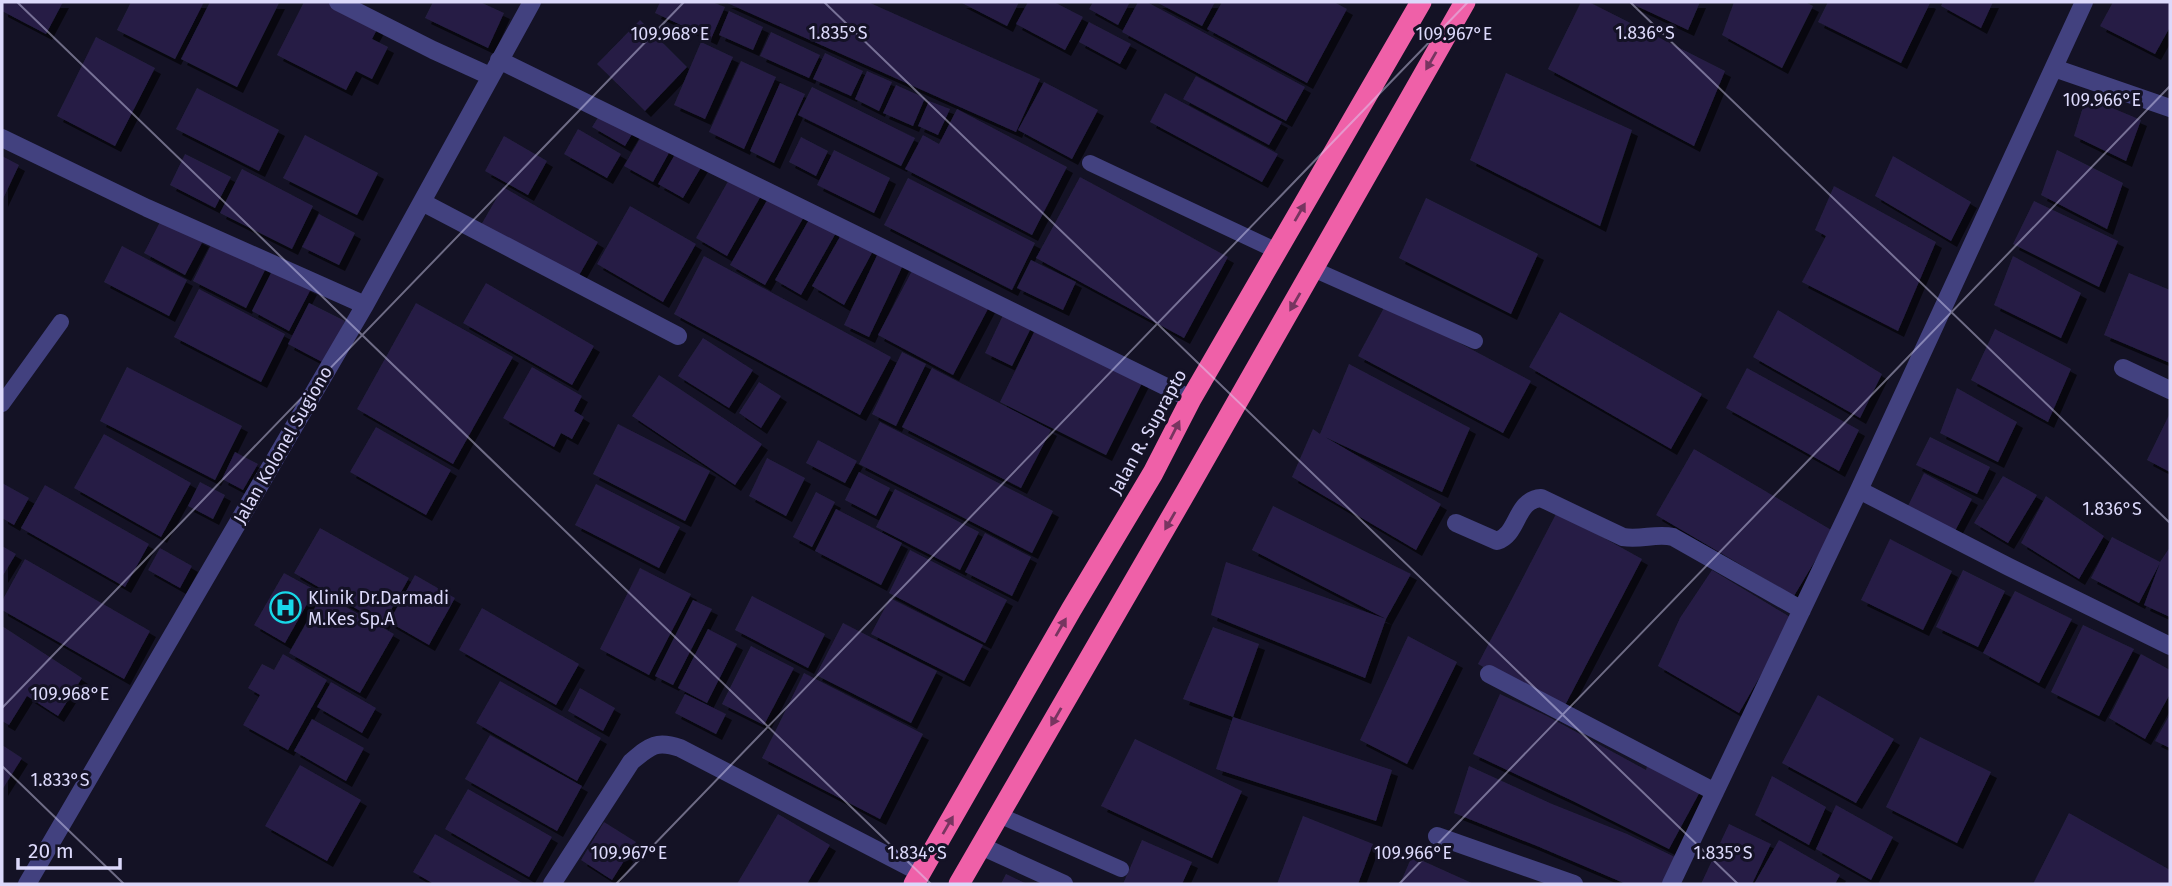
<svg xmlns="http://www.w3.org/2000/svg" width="2172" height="886" font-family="'Fira Sans',sans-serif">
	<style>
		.building { fill: #261f44; filter: url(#shadow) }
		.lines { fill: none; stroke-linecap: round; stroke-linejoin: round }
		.lane { stroke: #42417f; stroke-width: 16 }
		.street { stroke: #42417f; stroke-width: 18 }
		.highway { stroke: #ef60a8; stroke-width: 21 }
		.oneway { fill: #773560 }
		.ticks { fill: none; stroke: #dcd9fb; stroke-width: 2; stroke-opacity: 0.45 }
		.labels { text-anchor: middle; stroke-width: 6; stroke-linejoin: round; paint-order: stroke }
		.street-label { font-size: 18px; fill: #dcd9fb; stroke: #141225 }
		.poi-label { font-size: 18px; fill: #dcd9fb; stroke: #141225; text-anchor: start }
		.ticks-label { font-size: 18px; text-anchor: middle; fill: #dcd9fb; stroke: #141225; stroke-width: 6; stroke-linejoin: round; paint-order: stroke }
	</style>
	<defs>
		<filter id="shadow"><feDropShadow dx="6" dy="6" stdDeviation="0" flood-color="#0009"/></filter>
	</defs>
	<rect width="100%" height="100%" fill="#141225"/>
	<path class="building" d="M2 2H63L46 34 2 11Z
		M131 2H204L175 59 117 30Z
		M210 2 279 3 237 87 181 59Z
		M304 2H336L380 24 372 39 388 47 372 79 356 71 346 90 277 55Z
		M433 2H480L504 13 488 48 425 18Z
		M660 2H712L725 7 711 39 655 13Z
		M725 2H868L1040 79 1016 132Z
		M960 2H1019L1007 26Z
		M1028 2H1054L1083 17 1065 50 1016 24Z
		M1093 2H1130L1118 25 1089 9Z
		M1138 2H1147L1305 87 1286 121 1122 32Z
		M1156 2H1215L1202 26Z
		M1222 2H1334L1347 9 1307 83 1207 29Z
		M1581 2H1589L1725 71 1694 146 1548 69Z
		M1628 2H1700L1688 30Z
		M1734 2H1805L1813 6 1782 68 1722 35Z
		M1828 2H1928L1930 3 1901 63 1818 22Z
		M1943 2H1993L1981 28 1941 6Z
		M2113 2H2170V27L2155 54 2100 26Z
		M729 11 763 27 753 50 719 35Z
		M640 20 687 67 645 111 597 64Z
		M1089 22 1131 44 1120 64 1079 42Z
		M771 32 820 55 809 78 760 56Z
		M96 37 155 68 115 146 57 116Z
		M701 42 733 57 705 119 674 105Z
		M825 53 863 71 851 96 813 79Z
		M741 61 776 77 744 149 709 132Z
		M867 71 892 82 879 111 855 99Z
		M1506 73 1632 130 1600 226 1470 160Z
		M1196 76 1282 122 1269 145 1183 99Z
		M1044 82 1098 110 1072 159 1018 130Z
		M780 83 805 94 774 163 750 151Z
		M896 85 925 98 913 126 883 113Z
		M812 87 915 138 901 166 798 115Z
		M197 88 279 130 259 171 176 129Z
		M1165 93 1278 154 1262 182 1150 122Z
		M2086 97 2141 120 2126 161 2074 136Z
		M929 101 950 109 938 135 918 126Z
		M957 109 1067 167 1032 235 905 169 923 135 939 144Z
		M601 113 634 131 625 146 592 127Z
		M578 129 621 154 607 178 564 154Z
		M305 135 378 173 357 215 283 178Z
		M642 135 670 151 653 182 624 166Z
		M504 136 547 161 528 195 485 171Z
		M801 137 828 151 816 176 789 162Z
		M678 149 703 164 683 198 658 184Z
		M834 150 890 178 874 213 817 185Z
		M2057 150 2123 183 2107 229 2041 195Z
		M185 154 231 177 215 208 170 185Z
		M2 156 19 165 2 201Z
		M1893 156 1971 202 1951 241 1875 196Z
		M242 169 313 206 292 249 220 213Z
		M731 176 762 194 727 256 696 238Z
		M1080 177 1228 257 1184 338 1036 258Z
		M908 178 1035 243 1012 290 884 225Z
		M1834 186 1936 242 1898 331 1802 282 1826 236 1815 230Z
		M503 187 598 242 577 279 481 225Z
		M770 195 805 215 765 285 730 265Z
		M1426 198 1538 254 1511 314 1399 258Z
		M2034 201 2118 241 2099 287 2013 244Z
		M630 206 696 244 663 302 597 264Z
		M319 214 355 233 339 265 302 247Z
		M811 216 837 231 801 295 775 280Z
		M161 220 203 241 185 275 144 253Z
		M842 233 873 251 844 305 812 286Z
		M214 239 267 266 246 308 193 281Z
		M122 246 187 280 169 316 104 282Z
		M880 249 905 261 869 337 844 325Z
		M704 256 891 357 860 415 674 314Z
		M2013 256 2081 293 2061 338 1994 305Z
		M1031 260 1076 282 1063 310 1017 288Z
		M914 267 989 307 953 375 878 335Z
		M273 269 311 289 289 331 252 311Z
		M2129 273 2170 290V363L2104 335Z
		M486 283 594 346 572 385 463 323Z
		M199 289 285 334 261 382 174 337Z
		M309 303 345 321 324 363 288 344Z
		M416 303 513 357 453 464 357 409Z
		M1386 304 1531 381 1503 433 1358 356Z
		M1778 310 1882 374 1860 418 1753 357Z
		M1560 312 1702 394 1671 449 1529 367Z
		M1004 313 1032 326 1012 366 985 353Z
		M1036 328 1143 381 1106 455 1000 402Z
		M1995 329 2071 369 2048 422 1971 380Z
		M703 338 753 370 729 408 678 376Z
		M902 352 926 364 896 426 872 414Z
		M1349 364 1470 428 1442 492 1325 437 1441 504 1416 550 1292 477 1313 429 1320 434Z
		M127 367 242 426 215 480 100 421Z
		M532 367 582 396 574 411 584 417 572 439 561 433 554 447 503 418Z
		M932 368 1051 430 1021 488 902 427Z
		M1747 368 1859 430 1839 471 1726 408Z
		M659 375 762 444 735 485 632 416Z
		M759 382 781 396 761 428 739 413Z
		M1957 388 2017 422 1998 462 1940 433Z
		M2170 413V472L2147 460Z
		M880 422 1053 511 1032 553 859 464Z
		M618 424 710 471 685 521 593 474Z
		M376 427 451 470 426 515 350 472Z
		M104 434 191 483 161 537 74 488Z
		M1930 437 1990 467 1977 494 1916 465Z
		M818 440 857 461 845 483 806 463Z
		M1694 449 1833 531 1794 596 1656 515Z
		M235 452 258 464 243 490 222 479Z
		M767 458 805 478 786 516 749 496Z
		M859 472 890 488 876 516 845 500Z
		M1924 473 1972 499 1955 531 1908 506Z
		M2003 476 2037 495 2008 543 1974 523Z
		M200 482 225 495 213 519 188 506Z
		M2 483 29 498 14 525 2 518Z
		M596 484 680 527 659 568 575 525Z
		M45 485 149 544 125 587 21 528Z
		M895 489 979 532 960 570 876 527Z
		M816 492 835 502 812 547 793 537Z
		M2046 496 2104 536 2079 579 2021 543Z
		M1273 506 1411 574 1386 619 1252 550Z
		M836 509 902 543 881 585 815 551Z
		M1557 512 1642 559 1562 711 1478 664Z
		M320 528 409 578 383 624 294 573Z
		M985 533 1031 557 1012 596 965 572Z
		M2112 537 2160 562 2170 547V617L2144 605 2160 563 2139 603 2091 578Z
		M1890 539 1952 571 1923 630 1861 600Z
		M2 546 16 554 2 577Z
		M160 548 192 566 180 588 148 570Z
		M910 550 1007 600 985 643 889 593Z
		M25 559 150 631 124 679 2 610V601Z
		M1226 562 1386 619 1365 678 1211 615Z
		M640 568 691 594 649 675 600 649Z
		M1712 570 1790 617 1766 666 1739 713 1658 666 1680 618Z
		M1963 570 2005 591 1978 647 1936 627Z
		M284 573 315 590 285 643 254 625Z
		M415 575 455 598 429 645 389 622Z
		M2015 591 2072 619 2039 683 1983 653Z
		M323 594 394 634 360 693 289 653Z
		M752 596 825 634 808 668 735 630Z
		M890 598 983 645 964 681 871 634Z
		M693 600 712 609 673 685 655 676Z
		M482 608 579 664 556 705 459 650Z
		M843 623 937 671 911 723 816 675Z
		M2083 625 2134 649 2099 716 2051 692Z
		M2 626 82 678 58 716 27 696 9 725 2 721Z
		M1213 627 1259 644 1233 717 1392 770 1376 821 1216 769 1233 717 1183 699Z
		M708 629 737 644 707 703 678 688Z
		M1408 636 1457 662 1407 764 1360 740Z
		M751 646 794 668 764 725 722 704Z
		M283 654 327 680 288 750 243 725 260 695 248 688 262 664 274 670Z
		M2141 654 2170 670V694L2145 739 2109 718Z
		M804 673 923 734 880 819 762 758Z
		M500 681 601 738 577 781 476 723Z
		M331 682 376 708 362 733 317 707Z
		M580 688 615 708 603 731 568 711Z
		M685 694 726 714 716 734 675 713Z
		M1500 694 1547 716 1646 770 1649 759 1702 788 1669 849 1575 802 1473 754Z
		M1818 695 1894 739 1856 803 1782 763Z
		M2170 714V748L2155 741Z
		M312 719 364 748 346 781 294 751Z
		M490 735 582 786 557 831 465 779Z
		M1920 737 1991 772 1957 843 1886 807Z
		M1135 739 1242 791 1212 858 1101 806Z
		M2 745 22 758 2 790Z
		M300 765 361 800 327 861 265 826Z
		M1469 766 1552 804 1627 834 1677 858 1663 884H1626L1537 846 1454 813Z
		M1772 776 1826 807 1809 845 1755 815Z
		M468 789 552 837 529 877 445 829Z
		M1836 805 1893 837 1871 880 1816 849Z
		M2069 813 2170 870V884H2033Z
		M778 814 830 845 807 884H737Z
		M1303 816 1373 844 1358 884H1277Z
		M604 822 636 842 612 880 581 860Z
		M1729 824 1771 844 1752 884H1701Z
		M435 834 524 884H434L413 872Z
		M1142 840 1192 862 1182 884H1123Z
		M1779 840 1840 875 1835 884H1754Z
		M1412 856 1474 884H1400Z
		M1006 874 1027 884H1001Z"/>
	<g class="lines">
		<path class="lane" d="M1090 163 1277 251
			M1313 269 1475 341
			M2 404 61 322
			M999 815 1121 869"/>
		<path class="street" d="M338 2 433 50 490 76
			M499 60 1191 399
			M2054 68 2170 108
			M2 138 147 208 365 305
			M422 202 678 336
			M2123 368 2170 390
			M1859 490 2009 567 2170 646
			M1456 523 1497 541C1519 534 1515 500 1541 498L1623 537C1641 540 1657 533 1673 537L1802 610
			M1489 674 1715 792
			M1437 836 1574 884
			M981 846 1064 884
			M27 884 365 305 532 2
			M552 884 631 762C650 746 656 740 680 748L921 873
			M1671 884 1859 490 2084 2"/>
		<path class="highway" d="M914 884 1071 610 1153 473 1191 399 1421 2
			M959 884 1187 490 1465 2"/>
	</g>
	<defs><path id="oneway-solid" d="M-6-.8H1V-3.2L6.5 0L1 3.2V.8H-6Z" transform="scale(1.75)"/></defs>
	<g class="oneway">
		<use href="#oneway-solid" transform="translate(1431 61) rotate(120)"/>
		<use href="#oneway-solid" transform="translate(1300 212) rotate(-60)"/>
		<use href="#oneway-solid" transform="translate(1295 302) rotate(120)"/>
		<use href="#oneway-solid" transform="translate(1175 430) rotate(-63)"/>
		<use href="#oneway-solid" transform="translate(1170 521) rotate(120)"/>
		<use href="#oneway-solid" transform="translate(1061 627) rotate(-60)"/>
		<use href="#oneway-solid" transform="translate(1056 717) rotate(120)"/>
		<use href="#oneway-solid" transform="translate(948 825) rotate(-60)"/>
	</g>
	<path class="ticks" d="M17 2 931 884M824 2 1738 884M1630 2 2170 523M2 708 684 2M2 766 124 884M616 884 1468 2M1399 884 2170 86"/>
	<defs>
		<symbol id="hospital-ring" viewBox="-11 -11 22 22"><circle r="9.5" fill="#141225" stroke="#18d8e8" stroke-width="1.5"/><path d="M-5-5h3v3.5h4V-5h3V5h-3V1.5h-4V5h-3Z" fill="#18d8e8"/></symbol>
	</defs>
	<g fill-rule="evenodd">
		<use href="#hospital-ring" x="268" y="590" width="35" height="35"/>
	</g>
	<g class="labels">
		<g class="street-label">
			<text transform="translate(1148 432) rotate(-61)" y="6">Jalan R. Suprapto</text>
			<text transform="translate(283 445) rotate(-60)" y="6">Jalan Kolonel Sugiono</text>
		</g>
		<g class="poi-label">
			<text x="308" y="604">Klinik Dr.Darmadi<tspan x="308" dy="21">M.Kes Sp.A</tspan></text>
		</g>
	</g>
	<g class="ticks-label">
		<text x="838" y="39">1.835°S</text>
		<text x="1645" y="39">1.836°S</text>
		<text x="670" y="40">109.968°E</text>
		<text x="1454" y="40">109.967°E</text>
		<text x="2102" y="106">109.966°E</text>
		<text x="2112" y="515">1.836°S</text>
		<text x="70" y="700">109.968°E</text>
		<text x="60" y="786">1.833°S</text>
		<text x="629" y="859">109.967°E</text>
		<text x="1413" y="859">109.966°E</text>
		<text x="917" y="859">1.834°S</text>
		<text x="1723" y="859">1.835°S</text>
	</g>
	<rect width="2172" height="886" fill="none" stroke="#dcd9fb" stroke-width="7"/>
	<path d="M18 858v10h102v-10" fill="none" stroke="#dcd9fb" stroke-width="3.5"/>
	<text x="28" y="858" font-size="21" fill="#dcd9fb" stroke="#141225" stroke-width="5" paint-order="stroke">20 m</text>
</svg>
